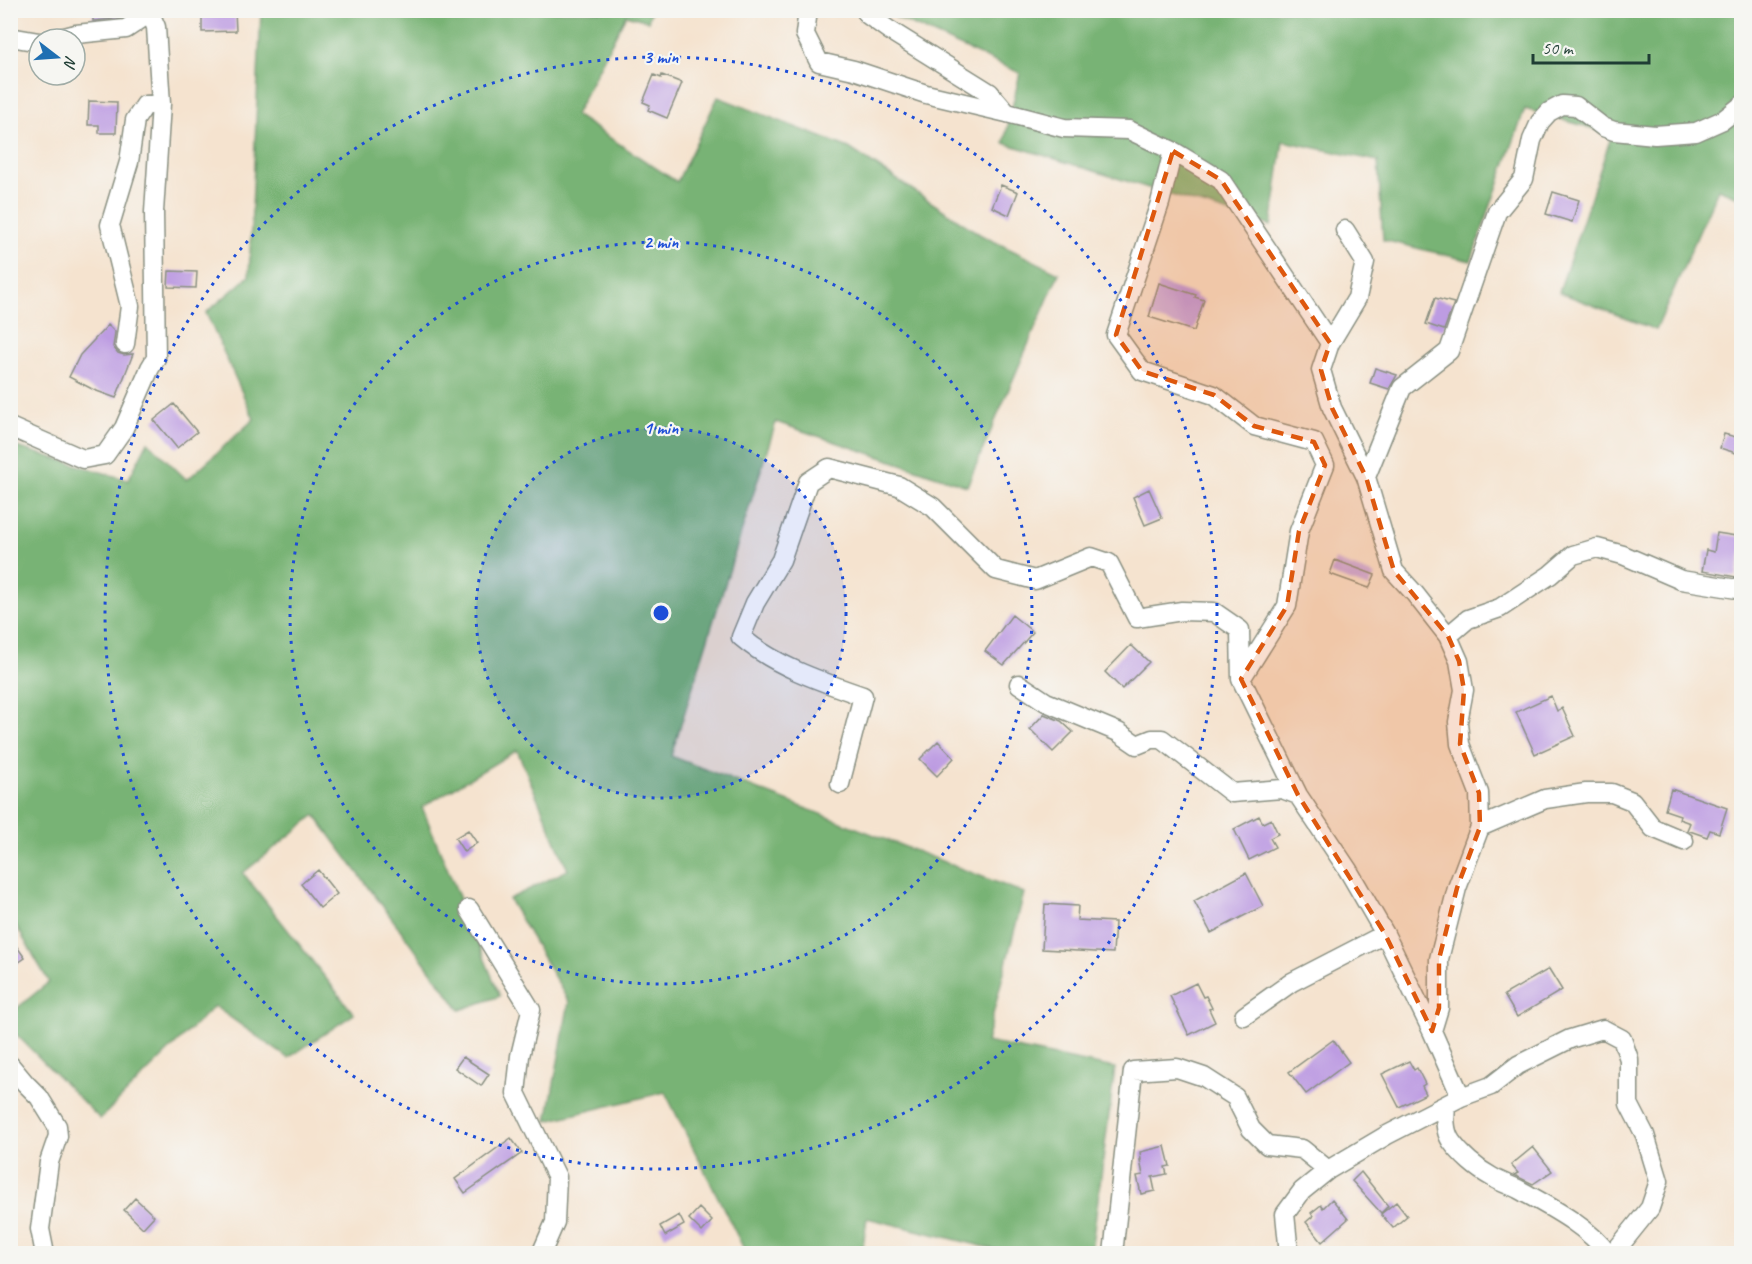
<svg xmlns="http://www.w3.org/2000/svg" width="1752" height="1264" font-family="Caveat,sans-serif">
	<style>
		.forest { fill: #78b374; stroke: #4c7854; stroke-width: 1.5 }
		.building { fill: #bd9ce2 }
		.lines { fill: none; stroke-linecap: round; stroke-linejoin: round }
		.minor-casing { stroke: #8a9082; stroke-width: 21 }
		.minor { stroke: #fff; stroke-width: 18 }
		.marked { fill: #de580e; fill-opacity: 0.2; stroke: #de580e; stroke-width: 4.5; stroke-dasharray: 12 8; stroke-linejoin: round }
		.ring { fill: none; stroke: #1d4ed8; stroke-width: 3; stroke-dasharray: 3 6 }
		.centre { fill: #1d4ed8; stroke: #f6f6f2; stroke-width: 3 }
		.ring-label { font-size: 18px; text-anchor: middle; font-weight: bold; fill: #1d4ed8; stroke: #f6f6f2; stroke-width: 4.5; stroke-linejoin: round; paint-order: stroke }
	</style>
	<rect width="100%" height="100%" fill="#f6f6f2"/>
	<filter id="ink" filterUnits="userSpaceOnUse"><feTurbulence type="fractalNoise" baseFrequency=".0167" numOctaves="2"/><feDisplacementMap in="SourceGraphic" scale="12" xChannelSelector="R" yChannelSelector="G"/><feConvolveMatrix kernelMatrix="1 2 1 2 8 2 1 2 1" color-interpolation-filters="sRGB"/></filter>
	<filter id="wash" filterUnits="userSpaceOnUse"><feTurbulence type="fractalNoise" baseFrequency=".008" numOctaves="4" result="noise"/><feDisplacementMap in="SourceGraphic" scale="24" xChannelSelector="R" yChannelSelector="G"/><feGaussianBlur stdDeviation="1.35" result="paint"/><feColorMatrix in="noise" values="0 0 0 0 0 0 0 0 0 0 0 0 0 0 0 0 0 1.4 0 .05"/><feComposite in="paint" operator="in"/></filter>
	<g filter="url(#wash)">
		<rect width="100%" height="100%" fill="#f5e3cf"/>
		<path class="forest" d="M897 10 1741 11V198L1718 189 1656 330 1559 292 1612 134 1525 109 1471 261 1383 240 1378 161 1283 141 1271 226 1004 143 1020 73 895 17Z
			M261 11H651L648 21 626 15 575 115 677 182 718 97 849 148 981 235 1059 273 967 486 776 422 671 756 1024 893 986 1042 1115 1068 1091 1253H1010L867 1218 862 1253H746L665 1092 547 1121 569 1002 509 899 568 870 517 750 422 807 500 996 460 1010 315 815 243 873 354 1014 288 1058 214 1006 100 1119 11 1029V1013L49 982 11 917 10 445 128 480 148 442 187 480 254 419 206 313 249 276Z"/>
		<g id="blocks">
			<path class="building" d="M93 10H127V15L122 18 93 21Z
				M202 10H235L236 31 202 32Z
				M654 75 661 78 662 75 682 83 667 118 648 110 650 105 643 102Z
				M89 101 117 102 116 133H99V125H88Z
				M1001 185 1018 192 1009 215 992 207Z
				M1553 192 1579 200 1572 222 1546 214Z
				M169 271 197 272 196 288 168 287Z
				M1159 283 1196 295 1195 297 1204 300 1194 331 1149 317Z
				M1435 298 1454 303 1444 330 1426 324Z
				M108 325 115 332 113 347 118 353 124 355 133 354 116 398 94 390 69 377 80 355Z
				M1375 368 1397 375 1389 389 1370 383Z
				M174 404 197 432 177 448 154 420Z
				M1724 434 1740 438 1736 453 1720 448Z
				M1149 489 1162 518 1145 525 1133 497Z
				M1717 533 1742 537V550L1736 577 1702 571 1706 550 1714 552Z
				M1335 560 1375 575 1369 588 1330 574Z
				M1012 615 1033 632 1004 665 985 651Z
				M1131 645 1149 662 1122 689 1105 672Z
				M1551 696 1557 711 1562 708 1575 736 1535 754 1516 712Z
				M1044 714 1061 721 1073 732 1053 752 1030 729Z
				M938 741 954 758 937 776 920 759Z
				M1671 789 1727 808 1719 833 1710 830 1707 837 1687 830 1690 823 1679 819 1680 815 1665 810Z
				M1259 816 1263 823 1271 819 1278 834 1270 838 1275 847 1249 860 1234 829Z
				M468 830 477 843 464 852 455 838Z
				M318 870 337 894 320 908 301 884Z
				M1246 873 1263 906 1211 933 1194 901Z
				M1045 904 1078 906 1077 920 1115 922 1113 953 1042 949Z
				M10 937 25 958 10 968Z
				M1549 969 1562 990 1517 1017 1504 995Z
				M1196 983 1203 997 1206 996 1212 1008 1209 1009 1215 1022 1189 1035 1170 996Z
				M1333 1040 1349 1062 1306 1094 1289 1072Z
				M463 1057 489 1074 481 1086 455 1068Z
				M1409 1061 1414 1070 1417 1068 1425 1084 1422 1086 1426 1094 1399 1107 1382 1074Z
				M511 1138 522 1153 465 1193 455 1179Z
				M1165 1146 1170 1166 1165 1167 1167 1174 1152 1177 1155 1191 1141 1194 1137 1176 1143 1175 1140 1160H1141L1140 1152Z
				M1533 1147 1552 1171 1533 1184 1514 1175 1518 1173 1511 1165Z
				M1361 1172 1388 1206 1381 1213 1352 1181Z
				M135 1198 154 1216 143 1228 124 1210Z
				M1332 1199 1348 1219 1322 1242 1306 1222 1313 1216 1311 1213 1321 1205 1323 1208Z
				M1396 1202 1407 1216 1393 1228 1381 1214Z
				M699 1208 712 1221 702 1232 689 1219Z
				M679 1215 684 1225 665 1236 660 1226Z"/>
		</g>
	</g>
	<g filter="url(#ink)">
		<use href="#blocks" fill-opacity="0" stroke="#8a9082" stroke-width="1.5"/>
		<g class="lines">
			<defs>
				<path id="minor" d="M808 10 805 34 819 62 854 70 926 94 1007 113 1064 128 1129 130 1173 151 1221 180 1330 343 1321 370 1332 408 1366 477 1394 571 1415 594 1448 636 1459 661 1464 690 1458 722 1460 744 1479 793 1480 827 1457 888 1439 959V1008L1432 1031 1461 1097
					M865 10 868 15 889 30 990 93 1007 113
					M10 37 39 42
					M57 39 76 34 126 29 150 13V10
					M1173 151 1160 203 1116 335 1142 371 1214 395 1254 426 1314 442 1325 465 1299 531 1287 606 1241 679
					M1330 343 1357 298 1365 262 1345 230
					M125 344 130 306 110 225 129 162 135 120 145 105 161 104
					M10 427 83 459 105 455 124 428 150 368 156 358 154 212 161 104 156 27 150 13
					M1366 477 1402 388 1449 351 1497 212 1524 179 1532 140 1540 122 1549 112 1562 105 1576 106 1603 127 1614 131 1655 135 1696 132 1723 120 1742 105
					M1448 636 1468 619 1500 608 1550 575 1573 555 1597 548 1623 555 1681 580 1737 589 1742 587
					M1019 684 1046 702 1118 732 1137 745 1152 739H1162L1232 793 1282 789 1298 795
					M840 784 863 696C820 681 775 666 741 637L755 603 781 560 808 482 829 468 899 486 933 507 996 570 1035 580 1091 557 1109 563 1137 618 1182 611 1214 612 1240 630 1241 679 1298 795 1348 870 1385 934 1432 1031
					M1480 827 1545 799 1586 793H1612L1632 801 1653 828 1684 841
					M469 909 531 1010 520 1056 516 1093 557 1177 555 1222 541 1254
					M1244 1016 1292 982 1385 934
					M10 1065 25 1083 39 1097 57 1126 58 1136 49 1162 40 1229 45 1254
					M1446 1105C1445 1117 1444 1130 1451 1141 1461 1155 1477 1169 1492 1177 1500 1182 1509 1185 1518 1189 1548 1206 1587 1225 1608 1254
					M1328 1170 1387 1135 1461 1097 1491 1086 1518 1065 1570 1039 1603 1029 1622 1039 1629 1059V1104L1645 1135 1659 1181 1650 1208 1613 1254
					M1113 1254 1133 1071 1177 1068 1204 1077 1235 1097 1251 1129 1267 1145 1302 1149 1328 1170 1302 1191 1285 1214 1289 1254"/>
			</defs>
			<use href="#minor" class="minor-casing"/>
			<use href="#minor" class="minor"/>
		</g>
	</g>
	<path class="marked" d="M1173 151 1221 180 1330 343 1321 370 1332 408 1366 477 1394 571 1448 636 1459 661 1464 690 1460 744 1479 793 1480 827 1457 888 1439 959V1008L1432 1031 1385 934 1298 795 1241 679 1287 606 1299 531 1325 465 1314 442 1254 426 1214 395 1142 371 1116 335Z"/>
	<circle cx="661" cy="613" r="185" fill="#1d4ed8" fill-opacity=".12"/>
	<g class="ring">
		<circle cx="661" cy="613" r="185"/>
		<circle cx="661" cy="613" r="371"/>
		<circle cx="661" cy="613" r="556"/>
	</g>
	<circle cx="661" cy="613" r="9" class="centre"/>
	<g class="ring-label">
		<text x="661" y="63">3 min</text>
		<text x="661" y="248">2 min</text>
		<text x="661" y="434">1 min</text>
	</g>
	<rect width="1752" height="1264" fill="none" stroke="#f6f6f2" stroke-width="36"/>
	<g transform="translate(57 57) rotate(107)"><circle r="28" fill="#f6f6f2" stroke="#a0aca6" stroke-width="1.5"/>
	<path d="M0-4.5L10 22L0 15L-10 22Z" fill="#1f6fb2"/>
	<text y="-9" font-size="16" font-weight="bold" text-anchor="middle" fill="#1f3d34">N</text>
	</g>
	<path d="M1533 54v9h116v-9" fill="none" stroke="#1f3d34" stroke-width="3"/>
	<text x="1542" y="54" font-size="18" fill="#1f3d34" stroke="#f6f6f2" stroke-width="4.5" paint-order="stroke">50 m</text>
</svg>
